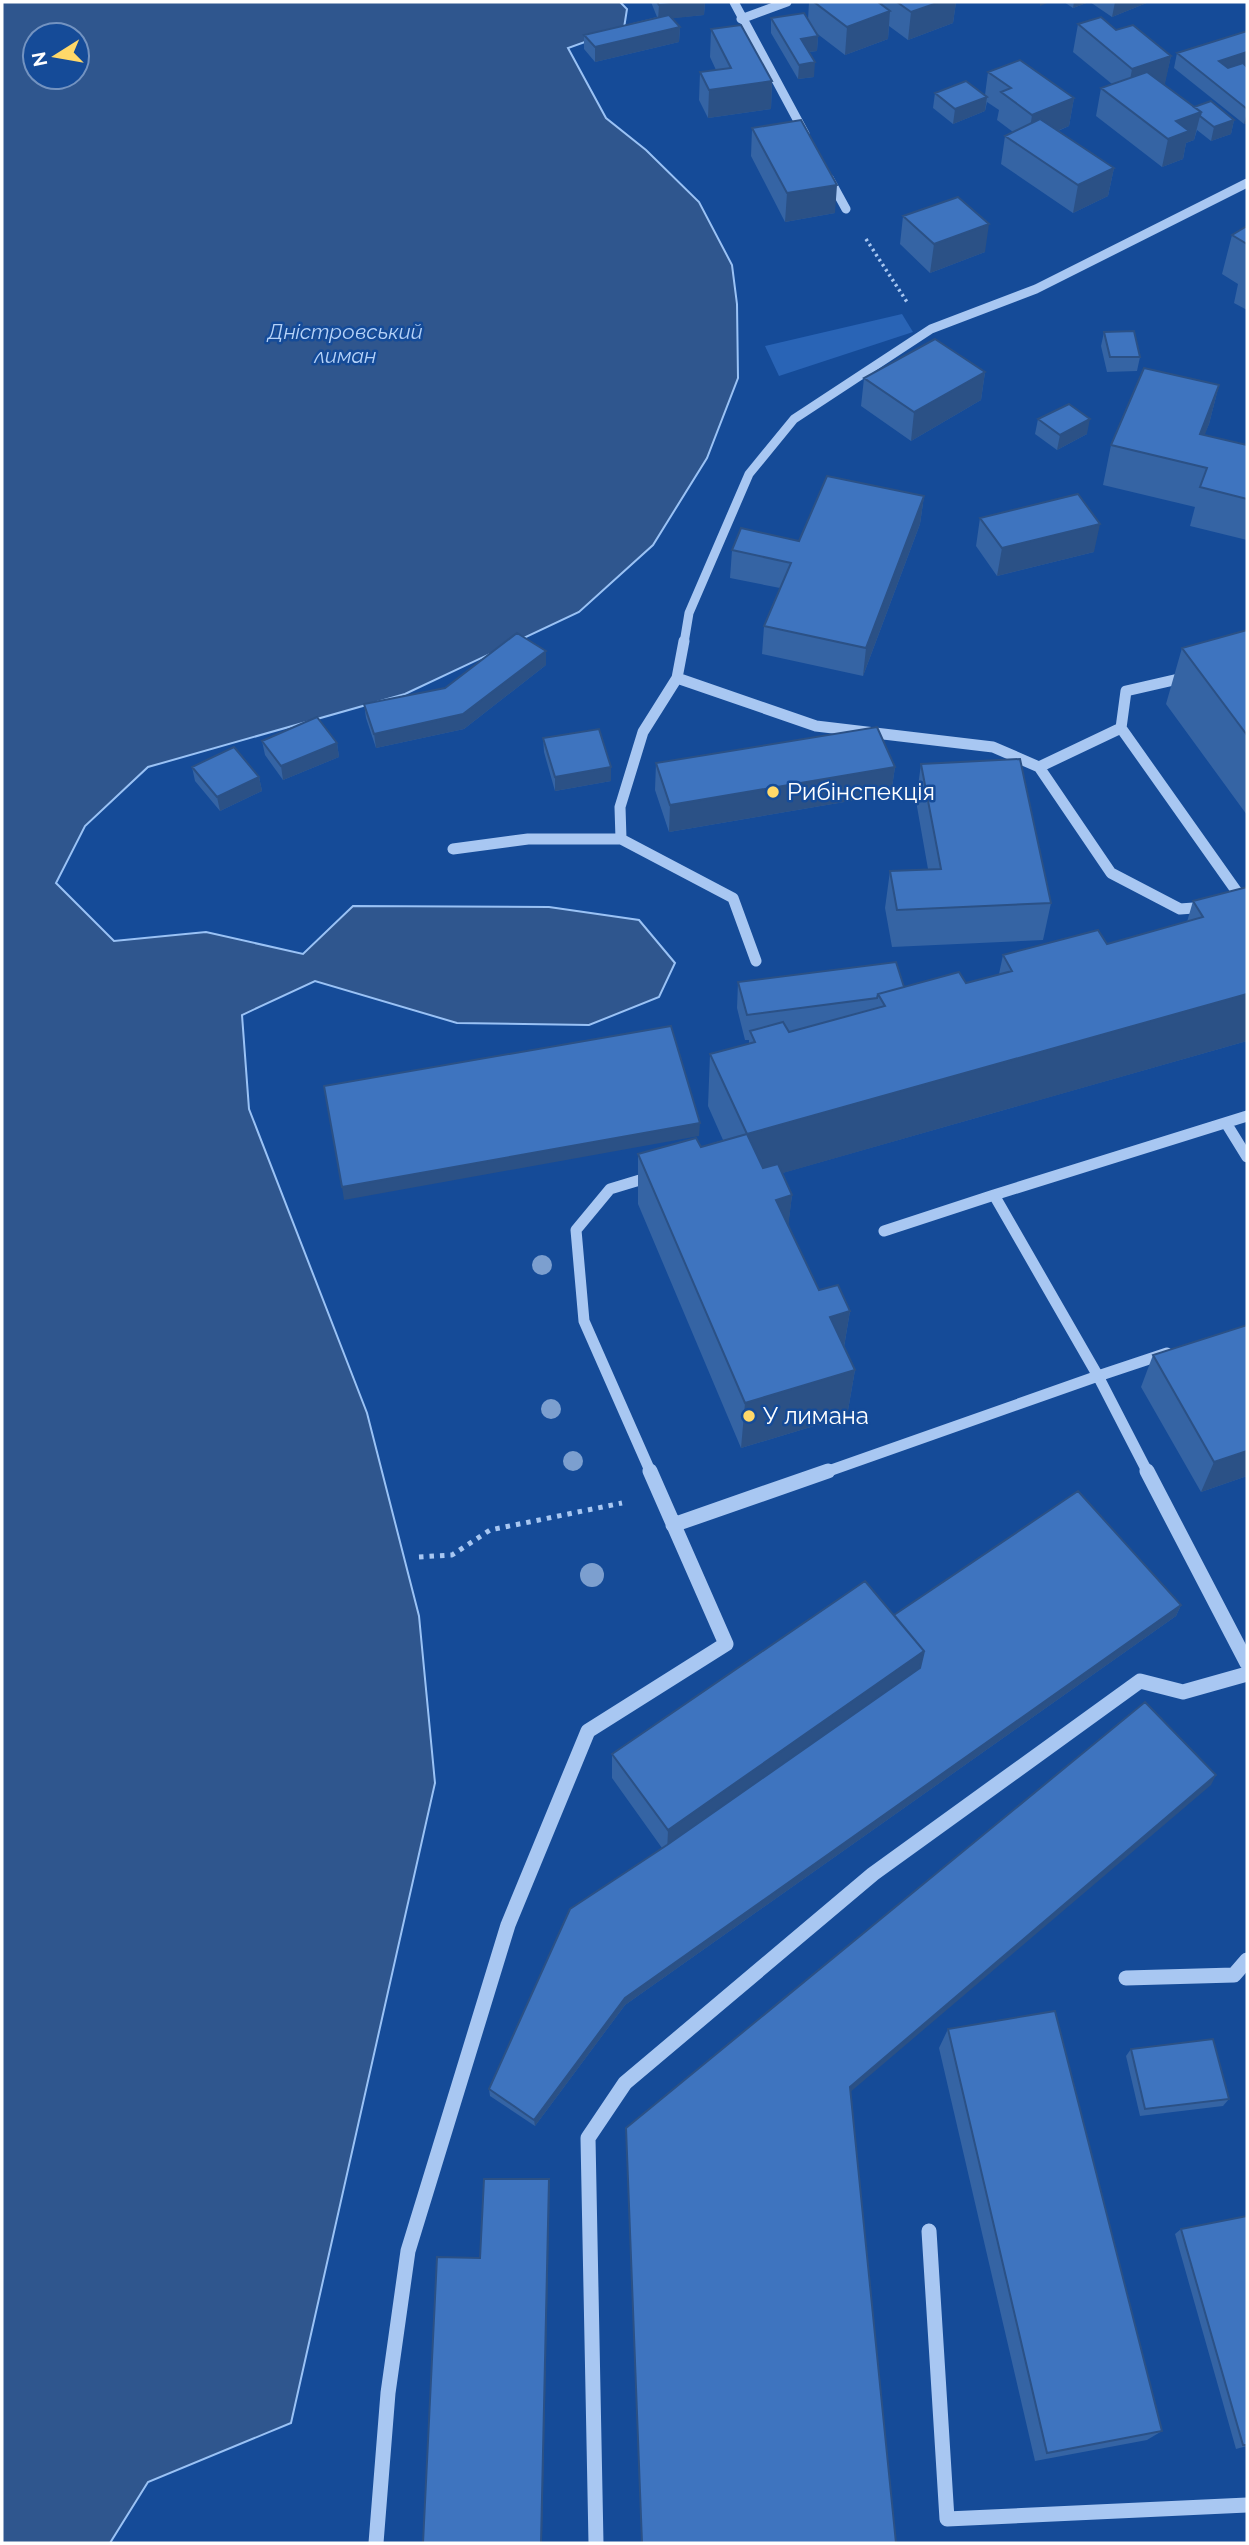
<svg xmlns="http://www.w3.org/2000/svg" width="1249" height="2545" font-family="Raleway,sans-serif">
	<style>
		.green { fill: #2964b6 }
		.water { fill: #2f568e; stroke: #9ac2f5; stroke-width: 2; fill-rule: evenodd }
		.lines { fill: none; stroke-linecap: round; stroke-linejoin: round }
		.path-far1 { stroke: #a8c7f2; stroke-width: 3.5; stroke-dasharray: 2.5 3.5; stroke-linecap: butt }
		.path { stroke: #a8c7f2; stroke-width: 5; stroke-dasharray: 4.5 6; stroke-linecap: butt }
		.minor-far2 { stroke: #a8c7f2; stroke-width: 9 }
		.minor-far1 { stroke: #a8c7f2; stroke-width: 11 }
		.minor { stroke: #a8c7f2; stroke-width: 15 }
		.tree { fill: #7c9fcf }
		.wall { fill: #3564a4 }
		.shaded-wall { fill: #2b5186 }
		.building { fill: #3e74bf; stroke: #2b5186; stroke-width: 2 }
		.poi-dot { fill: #ffd869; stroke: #154b98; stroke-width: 2.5 }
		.labels { text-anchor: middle; stroke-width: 5; stroke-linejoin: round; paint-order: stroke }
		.far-water-label { font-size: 21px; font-style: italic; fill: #b5d2f8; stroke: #154b98 }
		.poi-label { font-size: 24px; fill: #fff; stroke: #154b98; text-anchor: start }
	</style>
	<rect width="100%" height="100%" fill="#154b98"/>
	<path class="green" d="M902 314 913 332 779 376 765 346Z"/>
	<path class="water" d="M2 2H620L627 9 624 28 568 48 606 118 646 150 699 202 732 265 737 304 738 378 707 458 653 545 579 612 405 694 148 767 85 826 56 883 114 941 206 932 303 954 353 906 549 907 639 920 675 963 659 997 589 1025 457 1023 315 981 242 1015 249 1109 367 1413 419 1616 435 1783 291 2423 148 2482 110 2543H2ZM35 35H77V77H35Z"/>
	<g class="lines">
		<path class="path-far1" d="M866 239 907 302"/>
		<path class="path" d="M419 1557 452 1555 490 1530 622 1503"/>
		<path class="minor-far2" d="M734 2 805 134
			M741 19 787 2
			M829 178 846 209
			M684 643 689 613 749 474 794 419 931 329 1036 289 1247 183"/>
		<path class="minor-far1" d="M684 641 677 678 643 732 620 807 621 839 733 898 756 961
			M1187 677 1126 691 1121 728 1247 906
			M677 678 816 726 993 747 1039 767 1111 873 1180 909 1207 907
			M1039 767 1121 728
			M453 849 528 839H621
			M1226 1123 1247 1157
			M994 1195 1247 1116
			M884 1231 994 1195 1098 1376 1167 1353
			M651 1473 584 1321 576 1230 610 1189 653 1176
			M823 1473 1098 1376 1148 1473"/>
		<path class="minor" d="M1147 1471 1247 1663
			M673 1525 828 1471
			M1126 1978 1234 1975 1247 1960
			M929 2231 947 2519 1247 2505
			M376 2543 388 2393 408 2251 508 1925 588 1731 726 1644 650 1471
			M596 2543 588 2138 625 2083 873 1874 1140 1681 1183 1692 1247 1674"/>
	</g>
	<g class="tree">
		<circle cx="542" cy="1265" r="10"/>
		<circle cx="551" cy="1409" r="10"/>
		<circle cx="573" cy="1461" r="10"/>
		<circle cx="592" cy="1575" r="12"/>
	</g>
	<path class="wall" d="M651 2H705L704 15 672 18 680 27 679 42 595 62 584 49V35L657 17Z
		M809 2H956L953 23 908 40 889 26 888 39 845 55 815 32 818 36 817 51 809 52 814 77 798 79 771 33V18L808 20Z
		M1064 2H1089L1073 8Z
		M1090 2H1149L1112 17Z
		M1078 24 1116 30 1171 56 1164 85 1194 107 1234 120 1231 134 1211 141 1197 130 1194 140 1186 143 1183 159 1162 167 1096 116 1101 88 1112 84 1073 52Z
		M711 29 772 81 771 109 708 118 699 100 700 72 716 70 710 57Z
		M1177 53 1247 67V123L1244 124 1174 68Z
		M988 72 1074 98 1069 126 1058 131 1114 168 1108 196 1073 213 1001 164 1005 136 1013 132 997 120 999 110 987 102 985 111 953 124 933 108 935 93 985 95Z
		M752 128 835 213 785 222 751 156Z
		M903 216 985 252 930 273 900 244Z
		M1247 226V310L1234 303 1238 284 1222 274 1232 235Z
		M1104 332 1140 357 1137 371 1107 372 1101 346Z
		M985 372 981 400 911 441 861 406 864 378Z
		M1219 385 1209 424 1204 435 1247 445V540L1190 526 1195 507 1103 485 1111 445Z
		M1038 419 1087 434 1057 450 1035 434Z
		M924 496 920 524 863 676 762 654 764 626 780 588 730 578 732 550 799 541Z
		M980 518 1094 552 997 576 976 546Z
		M1247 630V815L1166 704 1182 648Z
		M546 665 464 729 376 748 366 718 364 704 445 688Z
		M543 738 611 781 555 791 544 752Z
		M262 741 337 743 339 757 283 780 265 755Z
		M656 763 895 767 891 794 669 832 655 790Z
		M921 764 1051 903 1043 940 892 947 885 908 890 871 928 869 916 801Z
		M192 767 259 777 262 791 220 811 195 781Z
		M1247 887V1041L782 1173 792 1195 788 1225 819 1290 850 1311 844 1347 855 1370 847 1416 741 1448 638 1204V1154L701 1147 723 1140 708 1106 710 1054 749 1044V1040H745L737 1008 738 982 904 987 966 983 999 974 1003 955 1107 944 1187 922 1193 901Z
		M1247 1325V1476L1201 1492 1141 1387 1153 1355Z
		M1181 1605 1176 1616 625 2005 535 2126 490 2096 489 2089 662 1848 612 1778V1754L894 1615Z
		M948 2029 1162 2431 1147 2440 1035 2461 939 2048Z
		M1131 2049 1229 2099 1223 2106 1140 2116 1126 2056Z
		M1247 2216V2446L1236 2449 1175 2234 1181 2229Z"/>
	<path class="shaded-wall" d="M690 2H705L704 15 658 20 659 5Z
		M940 2H956L953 23 908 40 911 12Z
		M1040 2H1050L1040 6Z
		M1074 2H1089L1073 8Z
		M1115 2H1149L1112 17Z
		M890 11 888 39 845 55 847 27Z
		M680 27 679 42 595 62V47Z
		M818 36 817 51 800 53 801 39Z
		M1247 52V66L1216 76 1219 61Z
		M1171 56 1165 84 1127 97 1132 69Z
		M815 62 814 77 798 79 799 65Z
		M772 81 771 109 708 118 709 90Z
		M987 97 985 111 953 124 955 109Z
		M1074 98 1069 126 1028 143 1032 115Z
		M1201 112 1194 140 1186 143 1183 159 1162 167 1168 139 1176 121Z
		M1247 112V123L1244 124Z
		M1234 120 1231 134 1211 141 1214 127Z
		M1114 168 1108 196 1073 213 1078 185Z
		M837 185 835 213 785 222 787 193Z
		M989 224 985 252 930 273 934 244Z
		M985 372 981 400 911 441 914 412Z
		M1219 385 1209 424 1193 465 1200 434Z
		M1090 419 1087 434 1057 450 1060 435Z
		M924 496 920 524 863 676 866 648Z
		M1100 524 1094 552 997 576 1002 548Z
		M546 651V665L464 729 376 748 374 734Z
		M337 743 339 757 283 780 281 766Z
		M611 767V781L555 791V777Z
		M895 767 891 794 669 832 670 805Z
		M259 777 262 791 220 811 217 797Z
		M1247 994V1041L744 1184 747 1134Z
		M700 1123 699 1136 344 1200 342 1187Z
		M792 1195 786 1245 776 1200Z
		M850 1311 842 1359 830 1317Z
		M855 1370 847 1416 741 1448 745 1403Z
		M1247 1451V1476L1201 1492 1214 1462Z
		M1181 1605 1176 1616 625 2005 535 2126 534 2120 625 1998Z
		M924 1651 917 1677 667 1853 668 1830Z
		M1216 1775 1211 1785 848 2094 850 2087Z
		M549 2179 550 2185 542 2543H541Z"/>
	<path class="building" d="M657 2H690L659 5Z
		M814 2H878L890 11 847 27Z
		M897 2H940L911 12Z
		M804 13 818 36 801 39 815 62 799 65 771 18Z
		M669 15 680 27 595 47 584 35Z
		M1101 17 1116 30 1133 25 1171 56 1132 69 1078 24Z
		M741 25 772 81 709 90 700 72 731 68 711 29Z
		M1247 31V52L1219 61 1228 68 1243 63 1247 67V109L1177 53Z
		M1020 60 1074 98 1032 115 1001 92 1011 88 988 72Z
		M1147 72 1201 112 1176 121 1189 131 1168 139 1101 88Z
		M966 81 987 97 955 109 935 93Z
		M1211 101 1234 120 1214 127 1200 116 1201 112 1194 107Z
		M1040 119 1114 168 1078 185 1005 136Z
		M801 120 837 185 787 193 752 128Z
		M958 197 989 224 934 244 903 216Z
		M1247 226V244L1232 235Z
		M1134 331 1140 357H1110L1104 332Z
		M935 339 985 372 914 412 864 378Z
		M1144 368 1219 385 1200 434 1247 445V499L1200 487 1207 468 1111 445Z
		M1069 404 1090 419 1060 435 1038 419Z
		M827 476 924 496 866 648 764 626 791 563 732 550 741 528 799 541Z
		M1078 494 1100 524 1002 548 980 518Z
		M1247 630V735L1182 648Z
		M517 633 546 651 463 714 374 734 364 704 445 688Z
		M317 717 337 743 281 766 262 741Z
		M877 727 895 767 670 805 656 763Z
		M599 729 611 767 555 777 543 738Z
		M234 747 259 777 217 797 192 767Z
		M1020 759 1051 903 897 910 890 871 941 869 921 764Z
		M1247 887V994L747 1134 710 1054 755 1042 750 1031 783 1022 789 1032 885 1006 878 994 959 972 966 983 1012 971 1003 955 1098 930 1107 944 1203 917 1193 901Z
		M896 962 904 987 878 994 877 998 747 1015 738 982Z
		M671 1026 700 1123 342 1187 324 1086Z
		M747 1134 763 1168 778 1164 792 1195 776 1200 819 1290 838 1285 850 1311 830 1317 855 1370 745 1403 638 1154 696 1138 701 1147Z
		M1247 1325V1451L1214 1462 1153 1355Z
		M1078 1491 1181 1605 625 1998 534 2120 489 2089 570 1909 667 1845 920 1668 924 1651 894 1615Z
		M865 1581 924 1651 668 1830 612 1754Z
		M1145 1702 1216 1775 850 2087 896 2543H642L626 2128Z
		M1055 2011 1162 2431 1047 2453 948 2029Z
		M1213 2039 1229 2099 1145 2109 1131 2049Z
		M484 2179H549L541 2543H423L437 2257 480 2258Z
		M1247 2216V2445H1243L1181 2229Z"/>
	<g class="poi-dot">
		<circle cx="773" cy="792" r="7"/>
		<circle cx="749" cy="1416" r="7"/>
	</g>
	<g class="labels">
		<g class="far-water-label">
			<text x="345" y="339">Дністровський<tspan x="345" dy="24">лиман</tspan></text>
		</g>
		<g class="poi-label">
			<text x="787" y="800">Рибінспекція</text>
			<text x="763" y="1424">У лимана</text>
		</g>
	</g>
	<rect width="1249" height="2545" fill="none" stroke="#ffffff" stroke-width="7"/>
	<g transform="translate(56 56) rotate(259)"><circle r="33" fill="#154b98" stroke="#7393c1" stroke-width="2"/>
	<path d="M0-5L12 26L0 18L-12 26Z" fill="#ffd869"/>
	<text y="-10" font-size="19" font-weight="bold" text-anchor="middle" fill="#ffffff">N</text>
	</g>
</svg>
